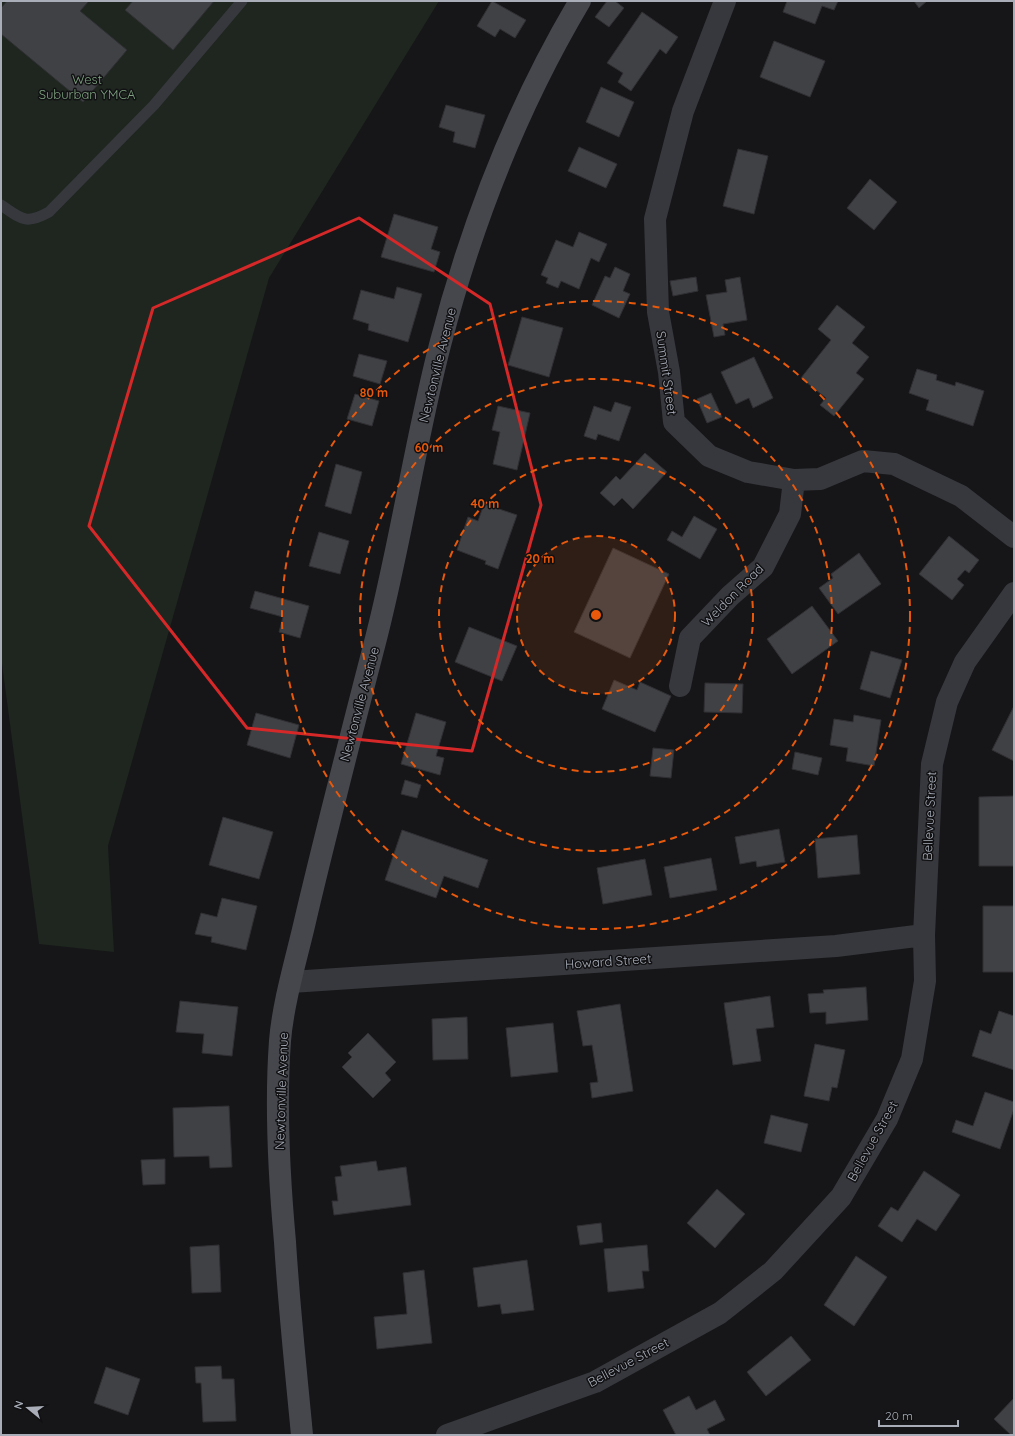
<svg xmlns="http://www.w3.org/2000/svg" width="1015" height="1436" font-family="Quicksand,sans-serif">
	<style>
		.green { fill: #1e261f }
		.building { fill: #404145; stroke: #303034 }
		.lines { fill: none; stroke-linecap: round; stroke-linejoin: round }
		.service { stroke: #37383d; stroke-width: 11 }
		.minor { stroke: #37383d; stroke-width: 22 }
		.secondary { stroke: #45474d; stroke-width: 22 }
		.marked { fill: none; stroke: #d62828; stroke-width: 3; stroke-linejoin: round }
		.ring { fill: none; stroke: #e8590c; stroke-width: 2; stroke-dasharray: 7 5 }
		.labels { text-anchor: middle; stroke-width: 3; stroke-linejoin: round; paint-order: stroke }
		.park-label { font-size: 13px; fill: #7fa381; stroke: #111113 }
		.street-label { font-size: 13px; fill: #a8adb8; stroke: #111113 }
		.centre { fill: #e8590c; stroke: #111113; stroke-width: 2 }
		.ring-label { font-size: 12px; text-anchor: middle; font-weight: bold; fill: #e8590c; stroke: #111113; stroke-width: 3; stroke-linejoin: round; paint-order: stroke }
	</style>
	<rect width="100%" height="100%" fill="#161618"/>
	<path class="green" d="M1 1H439L269 278 108 846 114 952 39 944 1 656Z"/>
	<path class="building" d="M7 1H89L80 11 127 50 83 102 1 34V8Z
		M133 1H214L173 50 125 10Z
		M492 1 526 20 515 38 500 29 495 37 477 26Z
		M607 1H615L624 8 609 27 595 17Z
		M787 1H838L834 10 822 6 815 24 783 12Z
		M914 1H927L919 8Z
		M642 12 678 37 666 54 660 49 631 91 618 82 623 73 607 63Z
		M774 41 825 61 810 97 760 77Z
		M601 87 634 102 619 137 586 122Z
		M446 105 485 115 475 148 453 142 455 132 439 127Z
		M579 147 617 164 606 188 568 171Z
		M738 149 768 156 754 214 723 206Z
		M870 179 897 202 874 230 847 208Z
		M394 214 438 227 431 249 440 252 434 272 381 257Z
		M579 232 607 244 599 262 591 258 579 289 561 281 558 288 546 283 548 278 541 275 556 240 573 247Z
		M615 267 630 274 623 291 630 294 619 318 592 305 605 276 610 278Z
		M696 277 698 291 673 296 670 281Z
		M740 277 747 320 723 324 725 335 714 337 706 295 727 292 725 280Z
		M397 287 422 294 408 342 368 330 369 324 353 319 361 290 394 299Z
		M837 305 865 327 852 343 869 357 856 373 864 379 834 416 820 405 826 398 801 378 831 340 818 329Z
		M522 317 563 328 549 377 508 365Z
		M359 354 387 361 380 384 353 376Z
		M754 357 773 398 753 408 749 398 736 404 721 372Z
		M917 369 937 375 936 380 955 386 956 382 984 391 973 426 926 410 929 400 909 393Z
		M711 393 722 417 707 423 697 399Z
		M355 394 379 401 372 426 347 419Z
		M615 402 631 407 619 441 598 434 596 440 584 436 594 406 611 412Z
		M498 406 530 413 517 470 493 464 500 432 492 430Z
		M645 453 667 472 633 509 622 498 614 506 600 493 616 476 620 480Z
		M336 464 362 472 351 514 325 506Z
		M484 504 517 515 498 569 485 564 486 561 457 550 468 517 478 521Z
		M694 516 717 529 700 559 667 540 672 531 682 537Z
		M319 532 349 541 340 574 309 566Z
		M949 536 979 560 969 573 965 570 957 579 964 585 952 600 919 574Z
		M613 548 669 574 630 658 574 632Z
		M859 553 881 584 838 614 819 588 833 578 831 574Z
		M255 591 309 606 300 638 279 632 283 617 250 608Z
		M812 606 838 641 792 674 767 639Z
		M469 627 517 646 502 681 455 662Z
		M871 651 902 660 890 698 860 689Z
		M614 680 637 690 640 682 671 696 655 732 602 709Z
		M705 683 743 684 742 713 704 712Z
		M1014 706V761L992 750Z
		M256 713 299 725 290 758 247 745Z
		M416 713 446 722 436 756 444 758 440 775 401 764Z
		M854 715 881 720 874 766 846 761 848 748 830 745 834 719 853 722Z
		M653 748 674 750 671 778 650 776Z
		M795 752 822 758 818 775 792 769Z
		M405 780 421 785 417 798 401 794Z
		M1014 796V866H979V797Z
		M223 817 273 832 259 879 209 865Z
		M779 829 785 862 757 867 756 861 740 864 735 837Z
		M402 830 488 860 478 888 444 876 436 898 385 880Z
		M857 835 860 874 818 878 815 839Z
		M711 858 717 890 670 898 664 867Z
		M645 859 652 895 603 904 597 868Z
		M222 898 257 906 246 950 211 942 212 937 195 934 201 913 217 917Z
		M983 906H1014V972H983Z
		M866 987 868 1020 826 1024V1012L810 1013 808 994 824 993 823 990Z
		M770 996 774 1027 756 1029 761 1061 733 1065 724 1003Z
		M180 1001 238 1007 232 1056 202 1053 204 1034 176 1032Z
		M620 1004 633 1091 592 1098 590 1083 598 1082 592 1045 583 1046 577 1011Z
		M999 1011 1014 1016V1070L972 1056 980 1030 991 1034Z
		M467 1017 468 1059 433 1060 432 1019Z
		M553 1023 558 1072 511 1077 506 1028Z
		M368 1033 396 1062 385 1073 391 1080 373 1098 342 1067 352 1057 348 1053Z
		M815 1044 845 1050 837 1088 832 1087 829 1101 804 1096Z
		M985 1092 1014 1102V1109L1000 1149 952 1132 956 1120 973 1126Z
		M229 1106 232 1167 210 1168 209 1156 174 1157 173 1108Z
		M771 1115 808 1124 801 1152 764 1143Z
		M165 1159V1184L143 1185 141 1160Z
		M376 1161 378 1171 406 1167 411 1205 334 1215 332 1201H338L335 1177 342 1176 340 1166Z
		M924 1171 960 1195 936 1231 917 1219 902 1242 878 1226 891 1207 898 1211Z
		M717 1189 745 1214 715 1248 687 1223Z
		M601 1223 603 1242 580 1245 577 1226Z
		M219 1245 221 1292 192 1293 190 1247Z
		M647 1245 649 1271H642L644 1288 608 1292 604 1249Z
		M856 1256 887 1277 854 1326 824 1305Z
		M527 1260 534 1310 502 1314 500 1304 478 1307 473 1268Z
		M424 1270 432 1343 377 1349 374 1317 407 1314 403 1273Z
		M791 1336 811 1360 766 1396 747 1372Z
		M221 1366 222 1379H234L236 1421 203 1422 201 1383H196L195 1367Z
		M106 1367 140 1379 128 1415 94 1403Z
		M689 1396 696 1410 715 1400 725 1420 707 1429 710 1435H676L663 1410Z
		M1014 1398V1435H1011L994 1419Z"/>
	<g class="lines">
		<path class="service" d="M1 205C21 219 26 225 49 212L154 105 242 1"/>
		<path class="minor" d="M725 1 683 111 655 219 658 312 669 372 674 422 709 456 748 472 794 480 820 479 863 461 894 464 961 496 1014 537
			M680 686 690 638 730 596 763 567 790 514 794 480
			M291 982 836 946 924 935
			M447 1435 595 1382 720 1313 773 1271 841 1197 887 1119 912 1059 925 981 924 935 932 764 947 702 965 662 1014 593"/>
		<path class="secondary" d="M302 1435C296 1371 289 1307 285 1242 279 1176 275 1108 280 1041 283 1002 297 957 306 917 327 828 350 739 373 650 400 549 414 446 440 345 471 225 517 107 580 1"/>
	</g>
	<path class="marked" d="M359 218 490 304 541 505 472 751 247 728 89 526 153 308Z"/>
	<circle cx="596" cy="615" r="79" fill="#e8590c" fill-opacity=".12"/>
	<g class="ring">
		<circle cx="596" cy="615" r="79"/>
		<circle cx="596" cy="615" r="157"/>
		<circle cx="596" cy="615" r="236"/>
		<circle cx="596" cy="615" r="314"/>
	</g>
	<g class="labels">
		<g class="park-label">
			<text x="87" y="84">West<tspan x="87" dy="15">Suburban YMCA</tspan></text>
		</g>
		<g class="street-label">
			<text transform="translate(437 365) rotate(-76)" y="5">Newtonville Avenue</text>
			<text transform="translate(667 373) rotate(82)" y="5">Summit Street</text>
			<text transform="translate(732 595) rotate(-45)" y="5">Weldon Road</text>
			<text transform="translate(359 704) rotate(-75)" y="5">Newtonville Avenue</text>
			<text transform="translate(929 816) rotate(-87)" y="5">Bellevue Street</text>
			<text transform="translate(608 961) rotate(-4)" y="5">Howard Street</text>
			<text transform="translate(281 1091) rotate(-88)" y="5">Newtonville Avenue</text>
			<text transform="translate(872 1141) rotate(-61)" y="5">Bellevue Street</text>
			<text transform="translate(628 1362) rotate(-28)" y="5">Bellevue Street</text>
		</g>
	</g>
	<circle cx="596" cy="615" r="6" class="centre"/>
	<g class="ring-label">
		<text x="374" y="397">80 m</text>
		<text x="429" y="452">60 m</text>
		<text x="485" y="508">40 m</text>
		<text x="540" y="563">20 m</text>
	</g>
	<rect width="1015" height="1436" fill="none" stroke="#a8adb8" stroke-width="4"/>
	<g transform="translate(28 1408) rotate(288)" stroke="#111113" stroke-width="3" paint-order="stroke">
	<path d="M0-3L7 15L0 10L-7 15Z" fill="#a8adb8"/>
	<text y="-6" font-size="11" font-weight="bold" text-anchor="middle" fill="#a8adb8">N</text>
	</g>
	<path d="M879 1420v6h79v-6" fill="none" stroke="#a8adb8" stroke-width="2"/>
	<text x="885" y="1420" font-size="12" fill="#a8adb8" stroke="#111113" stroke-width="3" paint-order="stroke">20 m</text>
</svg>
